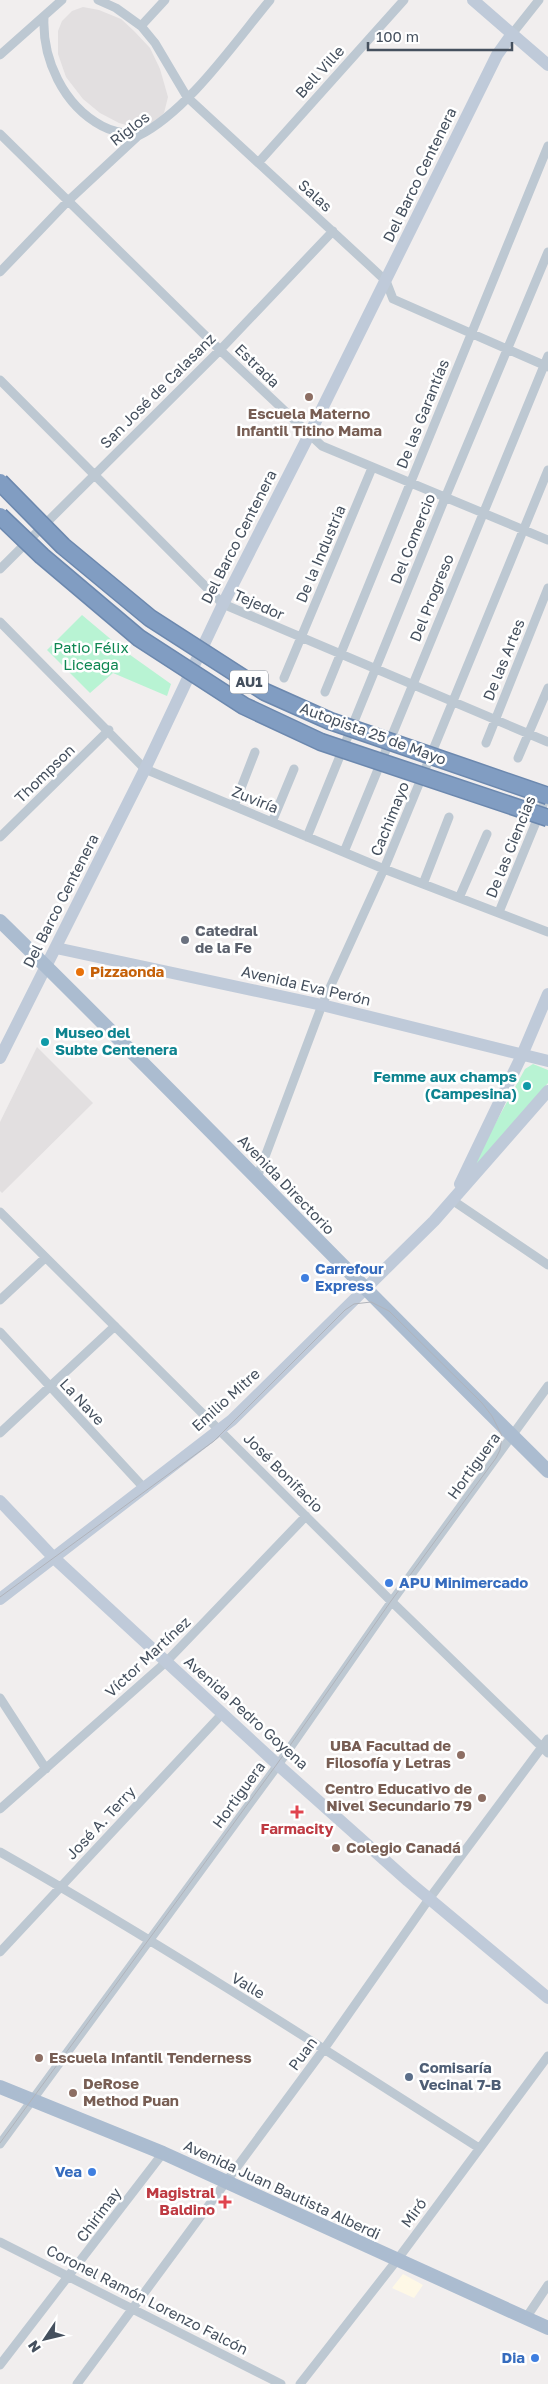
<svg xmlns="http://www.w3.org/2000/svg" width="548" height="2384" font-family="'Golos Text',sans-serif">
	<style>
		.commercial { fill: #fef8e6 }
		.education { fill: #e2dfe0 }
		.green { fill: #b8f3d3 }
		.lines { fill: none; stroke-linecap: round; stroke-linejoin: round }
		.street { stroke: #bdc8d2; stroke-width: 9 }
		.secondary { stroke: #bfcad9; stroke-width: 12 }
		.primary { stroke: #abbcd0; stroke-width: 14 }
		.tram { stroke: #b0b3ba; stroke-width: 1 }
		.highway-bridge-casing { stroke: #6c88ae; stroke-width: 19; stroke-linecap: butt }
		.highway-bridge { stroke: #819dc2; stroke-width: 16 }
		.education-dot { fill: #8d6e63; stroke: #fff; stroke-width: 2 }
		.worship-dot { fill: #6b7280; stroke: #fff; stroke-width: 2 }
		.food-dot { fill: #e8710a; stroke: #fff; stroke-width: 2 }
		.culture-dot { fill: #0f9aa8; stroke: #fff; stroke-width: 2 }
		.shop-dot { fill: #3f7fe0; stroke: #fff; stroke-width: 2 }
		.health-dot { fill: #e0444e; stroke: #fff; stroke-width: 2 }
		.service-dot { fill: #5c6f8a; stroke: #fff; stroke-width: 2 }
		.labels { text-anchor: middle; stroke-width: 5; stroke-linejoin: round; paint-order: stroke }
		.shield { fill: #fff; stroke: #7d848e; stroke-width: 1 }
		.shield-label { font-size: 14px; font-weight: bold; fill: #45505e }
		.street-label { font-size: 15px; fill: #45505e; stroke: #fff }
		.education-label { font-size: 15px; font-weight: bold; fill: #785e54; stroke: #fff; text-anchor: start }
		.park-label { font-size: 15px; fill: #0e8752; stroke: #fff }
		.worship-label { font-size: 15px; font-weight: bold; fill: #5b616d; stroke: #fff; text-anchor: start }
		.food-label { font-size: 15px; font-weight: bold; fill: #c56008; stroke: #fff; text-anchor: start }
		.culture-label { font-size: 15px; font-weight: bold; fill: #0d838f; stroke: #fff; text-anchor: start }
		.shop-label { font-size: 15px; font-weight: bold; fill: #366cbe; stroke: #fff; text-anchor: start }
		.health-label { font-size: 15px; font-weight: bold; fill: #be3a42; stroke: #fff }
		.service-label { font-size: 15px; font-weight: bold; fill: #4e5e75; stroke: #fff; text-anchor: start }
	</style>
	<rect width="100%" height="100%" fill="#f1eeee"/>
	<path class="commercial" d="M403 2274 423 2285 414 2298 392 2288Z"/>
	<path class="education" d="M83 7 99 10 121 19 134 31 150 48 160 69 168 97 164 113 154 123 134 127 119 123 100 113 83 99 66 77 58 54V31L62 21 72 11Z
		M37 1047 93 1103 2 1193 0 1191V1122Z"/>
	<path class="green" d="M82 615 126 652 171 684 167 696 113 673 90 693 47 650Z
		M533 1064 548 1070V1083L462 1187 461 1186 525 1069Z"/>
	<g class="lines">
		<path class="street" d="M98 0 116 8 141 26 155 43 187 97 371 267 386 281 393 299 548 367
			M44 17C42 59 63 105 102 126 113 132 126 134 138 136
			M141 26 165 0
			M512 34 539 0
			M0 55 62 0
			M0 134 220 350 322 446 548 540
			M258 163 404 0
			M0 272 68 201 138 136C187 112 235 42 270 0
			M0 380 223 604 548 742
			M0 569 220 350 333 231
			M0 622 145 769 384 869 548 932
			M284 678 372 468
			M325 692 548 146
			M486 743 548 588
			M518 758 548 688
			M234 806 255 752
			M272 822 294 769
			M0 837 109 730
			M307 837 445 498 548 252
			M344 852 548 356
			M423 884 449 817
			M459 898 487 834
			M499 912 548 793
			M257 1178 322 1005 384 869 548 470
			M452 1200 548 1265
			M0 1212 391 1601 548 1753
			M0 1300 45 1258
			M0 1332 145 1489
			M0 1433 115 1326
			M0 1698 46 1769
			M0 1809 166 1662 306 1516
			M0 1852C163 1945 321 2047 479 2148
			M0 1952 222 1714
			M0 2144 278 1765 392 1601 548 1386
			M0 2242 281 2384
			M526 2318 548 2285
			M0 2365 163 2153
			M77 2384 324 2049 429 1899 548 1739
			M300 2384 397 2260 548 2056"/>
		<path class="secondary" d="M473 0 548 65
			M56 948 322 1005 548 1061
			M0 1058 145 769 223 604 309 435 497 55 512 34
			M460 1184 522 1055 548 994
			M0 1501 53 1557 278 1765 408 1881 548 1998
			M0 1599 232 1420 434 1221 548 1091"/>
		<path class="primary" d="M0 921C185 1102 363 1289 548 1471
			M0 2087 163 2153 548 2328"/>
		<path class="tram" d="M0 1597 214 1441 345 1310 354 1304 371 1302 389 1311 482 1403 492 1416 502 1436 500 1450 496 1458 391 1601 277 1764 0 2143"/>
		<defs>
			<path id="highway-bridge" d="M0 482 63 546 150 618 265 692 330 721 548 796
				M0 516 42 556 139 638 244 706 321 742 548 818"/>
		</defs>
		<use href="#highway-bridge" class="highway-bridge-casing"/>
		<use href="#highway-bridge" class="highway-bridge"/>
	</g>
	<g class="education-dot">
		<circle cx="309" cy="397" r="5"/>
		<circle cx="461" cy="1755" r="5"/>
		<circle cx="482" cy="1798" r="5"/>
		<circle cx="336" cy="1848" r="5"/>
		<circle cx="39" cy="2058" r="5"/>
		<circle cx="73" cy="2093" r="5"/>
	</g>
	<circle class="worship-dot" cx="185" cy="940" r="5"/>
	<circle class="food-dot" cx="80" cy="972" r="5"/>
	<g class="culture-dot">
		<circle cx="45" cy="1042" r="5"/>
		<circle cx="527" cy="1086" r="5"/>
	</g>
	<g class="shop-dot">
		<circle cx="305" cy="1278" r="5"/>
		<circle cx="389" cy="1583" r="5"/>
		<circle cx="92" cy="2172" r="5"/>
		<circle cx="535" cy="2358" r="5"/>
	</g>
	<g class="health-dot">
		<path d="M294.5 1804.5h5v5h5v5h-5v5h-5v-5h-5v-5h5z"/>
		<path d="M222.5 2194.5h5v5h5v5h-5v5h-5v-5h-5v-5h5z"/>
	</g>
	<circle class="service-dot" cx="409" cy="2077" r="5"/>
	<g class="labels">
		<rect class="shield" x="230" y="670.5" width="38" height="23" rx="4"/>
		<g class="shield-label">
			<text x="249" y="687">AU1</text>
		</g>
		<g class="street-label">
			<text transform="translate(320 72) rotate(-48)" y="5">Bell Ville</text>
			<text transform="translate(130 129) rotate(-38)" y="5">Riglos</text>
			<text transform="translate(420 175) rotate(-64)" y="5">Del Barco Centenera</text>
			<text transform="translate(315 196) rotate(42)" y="5">Salas</text>
			<text transform="translate(257 366) rotate(44)" y="5">Estrada</text>
			<text transform="translate(158 391) rotate(-45)" y="5">San José de Calasanz</text>
			<text transform="translate(423 414) rotate(-68)" y="5">De las Garantías</text>
			<text transform="translate(239 537) rotate(-63)" y="5">Del Barco Centenera</text>
			<text transform="translate(413 539) rotate(-68)" y="5">Del Comercio</text>
			<text transform="translate(321 554) rotate(-67)" y="5">De la Industria</text>
			<text transform="translate(432 598) rotate(-68)" y="5">Del Progreso</text>
			<text transform="translate(259 605) rotate(24)" y="5">Tejedor</text>
			<text transform="translate(504 660) rotate(-68)" y="5">De las Artes</text>
			<text transform="translate(373 734) rotate(20)" y="5">Autopista 25 de Mayo</text>
			<text transform="translate(45 774) rotate(-44)" y="5">Thompson</text>
			<text transform="translate(255 800) rotate(22)" y="5">Zuviría</text>
			<text transform="translate(390 819) rotate(-68)" y="5">Cachimayo</text>
			<text transform="translate(511 847) rotate(-68)" y="5">De las Ciencias</text>
			<text transform="translate(61 901) rotate(-63)" y="5">Del Barco Centenera</text>
			<text transform="translate(306 986) rotate(13)" y="5">Avenida Eva Perón</text>
			<text transform="translate(286 1185) rotate(46)" y="5">Avenida Directorio</text>
			<text transform="translate(226 1400) rotate(-42)" y="5">Emilio Mitre</text>
			<text transform="translate(82 1402) rotate(47)" y="5">La Nave</text>
			<text transform="translate(474 1466) rotate(-54)" y="5">Hortiguera</text>
			<text transform="translate(283 1473) rotate(45)" y="5">José Bonifacio</text>
			<text transform="translate(148 1657) rotate(-43)" y="5">Víctor Martínez</text>
			<text transform="translate(246 1713) rotate(42)" y="5">Avenida Pedro Goyena</text>
			<text transform="translate(239 1795) rotate(-54)" y="5">Hortiguera</text>
			<text transform="translate(101 1823) rotate(-47)" y="5">José A. Terry</text>
			<text transform="translate(248 1986) rotate(31)" y="5">Valle</text>
			<text transform="translate(303 2054) rotate(-54)" y="5">Puan</text>
			<text transform="translate(282 2190) rotate(25)" y="5">Avenida Juan Bautista Alberdi</text>
			<text transform="translate(414 2213) rotate(-54)" y="5">Miró</text>
			<text transform="translate(99 2215) rotate(-53)" y="5">Chirimay</text>
			<text transform="translate(147 2300) rotate(27)" y="5">Coronel Ramón Lorenzo Falcón</text>
		</g>
		<g class="education-label">
			<text x="309" y="419" text-anchor="middle">Escuela Materno<tspan x="309" dy="17">Infantil Titino Mama</tspan></text>
			<text x="451" y="1751" text-anchor="end">UBA Facultad de<tspan x="451" dy="17">Filosofía y Letras</tspan></text>
			<text x="472" y="1794" text-anchor="end">Centro Educativo de<tspan x="472" dy="17">Nivel Secundario 79</tspan></text>
			<text x="346" y="1853">Colegio Canadá</text>
			<text x="49" y="2063">Escuela Infantil Tenderness</text>
			<text x="83" y="2089">DeRose<tspan x="83" dy="17">Method Puan</tspan></text>
		</g>
		<g class="park-label">
			<text x="91" y="653">Patio Félix<tspan x="91" dy="17">Liceaga</tspan></text>
		</g>
		<g class="worship-label">
			<text x="195" y="936">Catedral<tspan x="195" dy="17">de la Fe</tspan></text>
		</g>
		<g class="food-label">
			<text x="90" y="977">Pizzaonda</text>
		</g>
		<g class="culture-label">
			<text x="55" y="1038">Museo del<tspan x="55" dy="17">Subte Centenera</tspan></text>
			<text x="517" y="1082" text-anchor="end">Femme aux champs<tspan x="517" dy="17">(Campesina)</tspan></text>
		</g>
		<g class="shop-label">
			<text x="315" y="1274">Carrefour<tspan x="315" dy="17">Express</tspan></text>
			<text x="399" y="1588">APU Minimercado</text>
			<text x="82" y="2177" text-anchor="end">Vea</text>
			<text x="525" y="2363" text-anchor="end">Dia</text>
		</g>
		<g class="health-label">
			<text x="297" y="1834">Farmacity</text>
			<text x="215" y="2198" text-anchor="end">Magistral<tspan x="215" dy="17">Baldino</tspan></text>
		</g>
		<g class="service-label">
			<text x="419" y="2073">Comisaría<tspan x="419" dy="17">Vecinal 7-B</tspan></text>
		</g>
	</g>
	<g transform="translate(45 2339) rotate(235)" stroke="#ffffff" stroke-width="4" paint-order="stroke">
	<path d="M0-4L9 19L0 12L-9 19Z" fill="#45505e"/>
	<text y="-8" font-size="14" font-weight="bold" text-anchor="middle" fill="#45505e">N</text>
	</g>
	<path d="M368 42v8h144v-8" fill="none" stroke="#45505e" stroke-width="2.5"/>
	<text x="376" y="42" font-size="15" fill="#45505e" stroke="#ffffff" stroke-width="4" paint-order="stroke">100 m</text>
</svg>
